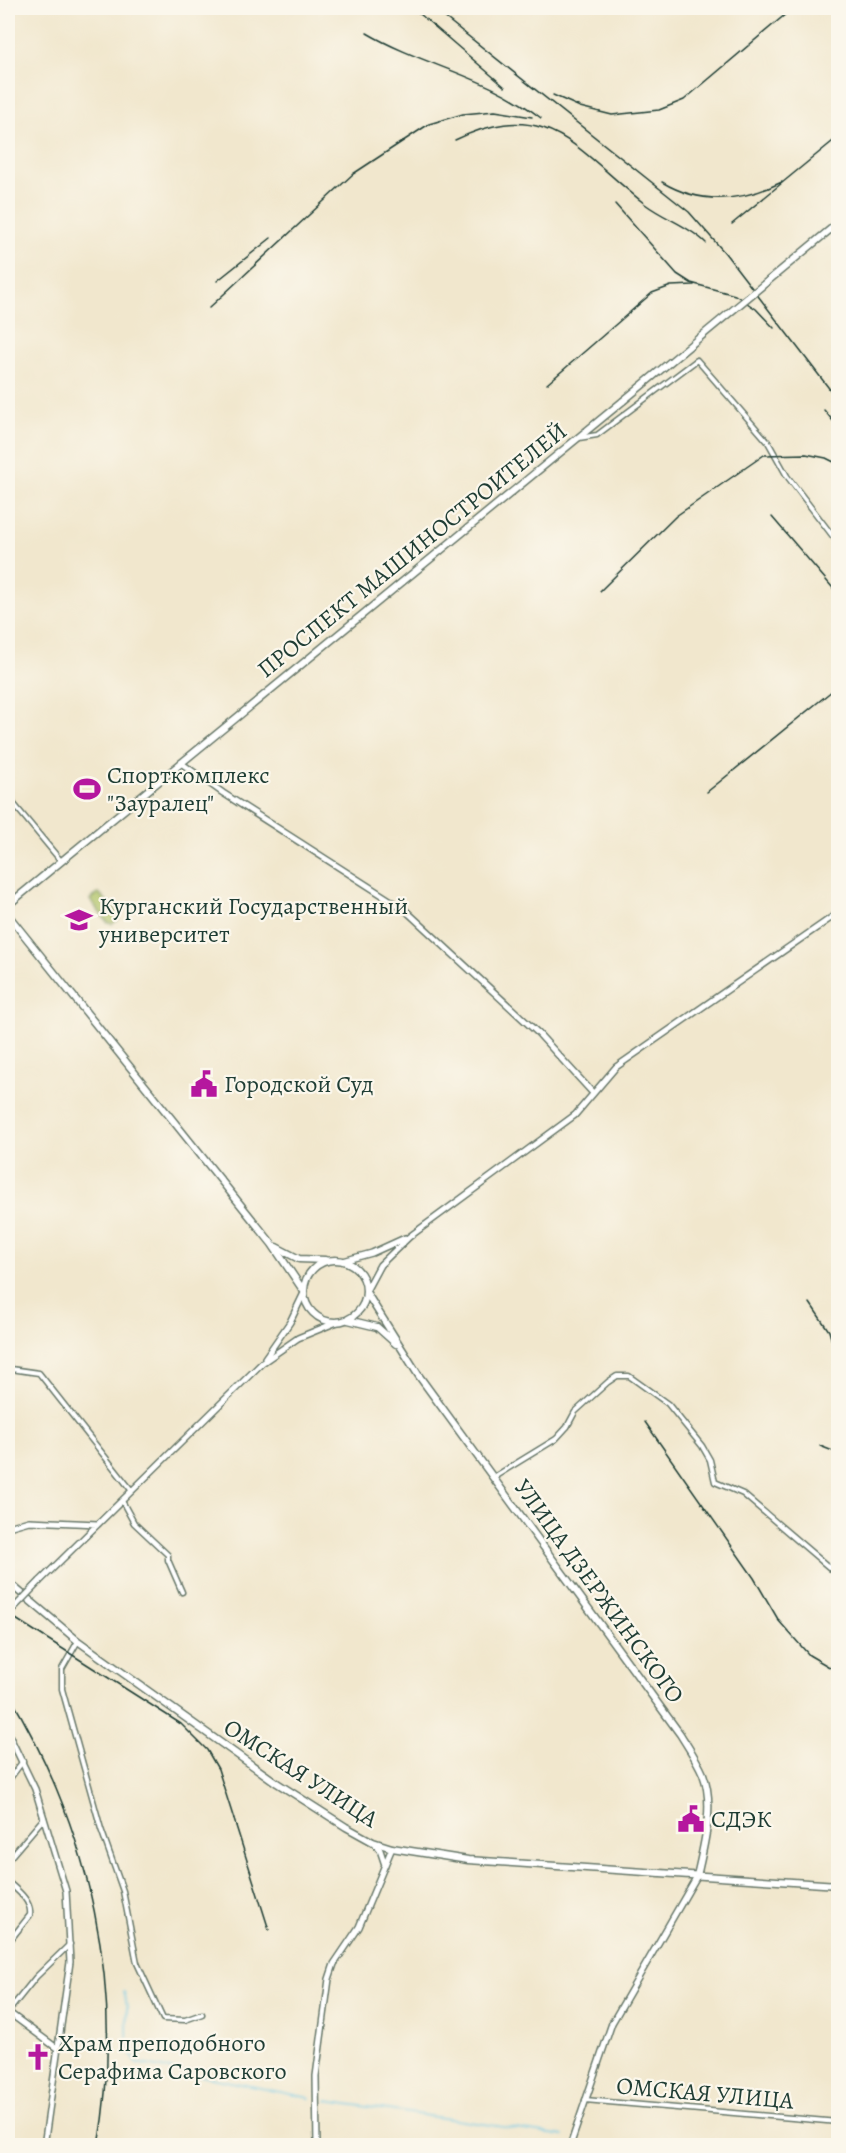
<svg xmlns="http://www.w3.org/2000/svg" width="846" height="2153" font-family="Alegreya,serif">
	<style>
		.green { fill: #b0c367; stroke: #68804e; stroke-width: 1.5 }
		.lines { fill: none; stroke-linecap: round; stroke-linejoin: round }
		.stream { stroke: #66c5e4; stroke-width: 1.5 }
		.street-casing { stroke: #68786a; stroke-width: 7 }
		.secondary-casing { stroke: #68786a; stroke-width: 8 }
		.primary-casing { stroke: #68786a; stroke-width: 9 }
		.street { stroke: #fff; stroke-width: 4 }
		.secondary { stroke: #fff; stroke-width: 5 }
		.primary { stroke: #fff; stroke-width: 6 }
		.rail { stroke: #1f3d34; stroke-width: 1.5 }
		.secondary-bridge-casing { stroke: #68786a; stroke-width: 8; stroke-linecap: butt }
		.primary-bridge-casing { stroke: #68786a; stroke-width: 9; stroke-linecap: butt }
		.secondary-bridge { stroke: #fff; stroke-width: 5 }
		.primary-bridge { stroke: #fff; stroke-width: 6 }
		.labels { text-anchor: middle; stroke-width: 4.5; stroke-linejoin: round; paint-order: stroke }
		.street-label { font-size: 24px; fill: #1f3d34; stroke: #fbf7ec }
		.poi-label { font-size: 24px; fill: #1f3d34; stroke: #fbf7ec; text-anchor: start }
	</style>
	<rect width="100%" height="100%" fill="#fbf7ec"/>
	<filter id="ink" filterUnits="userSpaceOnUse"><feTurbulence type="fractalNoise" baseFrequency=".0167" numOctaves="2"/><feDisplacementMap in="SourceGraphic" scale="12" xChannelSelector="R" yChannelSelector="G"/><feConvolveMatrix kernelMatrix="1 2 1 2 8 2 1 2 1" color-interpolation-filters="sRGB"/></filter>
	<filter id="wash" filterUnits="userSpaceOnUse"><feTurbulence type="fractalNoise" baseFrequency=".008" numOctaves="4" result="noise"/><feDisplacementMap in="SourceGraphic" scale="24" xChannelSelector="R" yChannelSelector="G"/><feGaussianBlur stdDeviation="1.35" result="paint"/><feColorMatrix in="noise" values="0 0 0 0 0 0 0 0 0 0 0 0 0 0 0 0 0 1.4 0 .05"/><feComposite in="paint" operator="in"/></filter>
	<g filter="url(#wash)">
		<rect width="100%" height="100%" fill="#f1e7cd"/>
		<path class="green" d="M99 893 119 914V919L112 924 108 923 90 900Z"/>
		<g class="lines">
			<path class="stream" d="M124 1992C133 2019 119 2038 137 2063L310 2098
				M327 2101 564 2136"/>
		</g>
	</g>
	<g filter="url(#ink)">
		<g class="lines">
			<defs>
				<path id="street" d="M579 438 597 435 697 360 768 442 787 476 838 543
					M8 797 61 861
					M8 1364 11 1369 39 1373 132 1491
					M494 1477 556 1439 567 1427 575 1412 608 1382 617 1376H629L668 1404 702 1446 710 1460 715 1482 743 1494 838 1575
					M122 1501 134 1523 168 1555V1560L182 1592
					M78 1641 62 1669V1689L101 1829 123 1891 137 1963 163 2019 185 2020 202 2014
					M8 1781 23 1761
					M8 1860 44 1818
					M8 1882C17 1890 32 1901 30 1915L8 1943
					M8 2012 36 1977 70 1944
					M585 2100 838 2122"/>
				<path id="secondary" d="M181 763 223 793 404 909 538 1033 592 1092
					M343 1261 372 1253 405 1238
					M366 1291 380 1265 409 1237 575 1115 616 1067 838 913
					M265 1358 290 1322 303 1295
					M8 1527 29 1521 98 1524
					M40 1581 262 1363 298 1338 337 1322
					M8 1733 35 1789 66 1891 70 1962 44 2146
					M373 1842 380 1850 385 1865
					M8 2012 58 2049
					M317 2146 316 2076 329 1979 334 1964 359 1927 392 1848
					M570 2146 612 2023 697 1876"/>
				<path id="primary" d="M8 905 623 401
					M8 915 272 1244 303 1290
					M276 1247 299 1259 325 1260
					M304 1291a31 31 0 1 1 62 0a31 31 0 1 1-62 0Z
					M366 1292 419 1376 680 1734C688 1747 697 1760 703 1774 715 1805 704 1845 697 1876
					M348 1320 377 1327 396 1344
					M8 1582 78 1641 277 1783 346 1827 373 1842 392 1848 468 1860 838 1885"/>
			</defs>
			<use href="#street" class="street-casing"/>
			<use href="#secondary" class="secondary-casing"/>
			<use href="#primary" class="primary-casing"/>
			<use href="#street" class="street"/>
			<use href="#secondary" class="secondary"/>
			<use href="#primary" class="primary"/>
			<path class="rail" d="M413 8 505 87
				M433 8 689 212 725 253 838 400
				M367 33C423 66 489 76 541 118
				M553 95 580 107 612 115 659 110 684 100 793 8
				M455 140C548 95 577 151 645 204 665 219 689 226 706 243
				M662 182C702 206 743 201 782 182
				M615 204 677 274 691 283 735 295 756 309 774 328
				M732 224 838 137
				M217 281 271 238
				M209 308 353 174 429 124 463 114 495 111 532 117
				M547 384 652 293 671 286 694 285
				M824 410 838 427
				M772 517 838 594
				M600 591 676 516 764 455 806 454 826 458 838 464
				M707 792 838 686
				M810 1303 829 1331 838 1362
				M645 1422 754 1578 779 1621 809 1655 838 1672
				M820 1446 838 1453
				M8 1614 181 1724 207 1750 218 1769 269 1930
				M8 1693C90 1830 126 1987 98 2146"/>
			<defs>
				<path id="secondary-bridge" d="M8 1614 40 1581"/>
				<path id="primary-bridge" d="M623 401 838 223"/>
			</defs>
			<use href="#secondary-bridge" class="secondary-bridge-casing"/>
			<use href="#primary-bridge" class="primary-bridge-casing"/>
			<use href="#secondary-bridge" class="secondary-bridge"/>
			<use href="#primary-bridge" class="primary-bridge"/>
		</g>
	</g>
	<defs>
		<symbol id="stadium-bare" viewBox="-9 -9 18 18"><path d="M0-5a6.5 5 0 1 0 0 10a6.5 5 0 1 0 0-10ZM-3.5-1.8h7v3.6h-7Z" fill="#b5179e" stroke="#fbf7ec" stroke-width="2.5" paint-order="stroke"/></symbol>
		<symbol id="university-bare" viewBox="-9 -9 18 18"><path d="M0-5L7-2L0 1L-7-2ZM-4 1L0 2.5L4 1V4Q0 6-4 4Z" fill="#b5179e" stroke="#fbf7ec" stroke-width="2.5" paint-order="stroke"/></symbol>
		<symbol id="civic-bare" viewBox="-9 -9 18 18"><path d="M-.6-6.5H3V-4.5H.6V-3L4-1V1h2V6H-6V1h2V-1L-.6-3ZM-1.2 2.5V6h2.4V2.5Z" fill="#b5179e" stroke="#fbf7ec" stroke-width="2.5" paint-order="stroke"/></symbol>
		<symbol id="church-bare" viewBox="-9 -9 18 18"><path d="M-1.2-6h2.4v3.5h3.3v2.4h-3.3V6h-2.4V-.1h-3.3v-2.4h3.3Z" fill="#b5179e" stroke="#fbf7ec" stroke-width="2.5" paint-order="stroke"/></symbol>
	</defs>
	<g fill-rule="evenodd">
		<use href="#stadium-bare" x="68" y="770" width="38" height="38"/>
		<use href="#university-bare" x="60" y="901" width="38" height="38"/>
		<use href="#civic-bare" x="185" y="1065" width="38" height="38"/>
		<use href="#civic-bare" x="672" y="1800" width="38" height="38"/>
		<use href="#church-bare" x="19" y="2038" width="38" height="38"/>
	</g>
	<g class="labels">
		<g class="street-label">
			<text transform="translate(412 550) rotate(-39)" y="8">ПРОСПЕКТ МАШИНОСТРОИТЕЛЕЙ</text>
			<text transform="translate(599 1591) rotate(54)" y="8">УЛИЦА ДЗЕРЖИНСКОГО</text>
			<text transform="translate(301 1773) rotate(33)" y="8">ОМСКАЯ УЛИЦА</text>
			<text transform="translate(705 2093) rotate(5)" y="8">ОМСКАЯ УЛИЦА</text>
		</g>
		<g class="poi-label">
			<text x="107" y="783">Спорткомплекс<tspan x="107" dy="28">"Зауралец"</tspan></text>
			<text x="99" y="914">Курганский Государственный<tspan x="99" dy="28">университет</tspan></text>
			<text x="224" y="1092">Городской Суд</text>
			<text x="711" y="1827">СДЭК</text>
			<text x="58" y="2051">Храм преподобного<tspan x="58" dy="28">Серафима Саровского</tspan></text>
		</g>
	</g>
	<rect width="846" height="2153" fill="none" stroke="#fbf7ec" stroke-width="30"/>
</svg>
